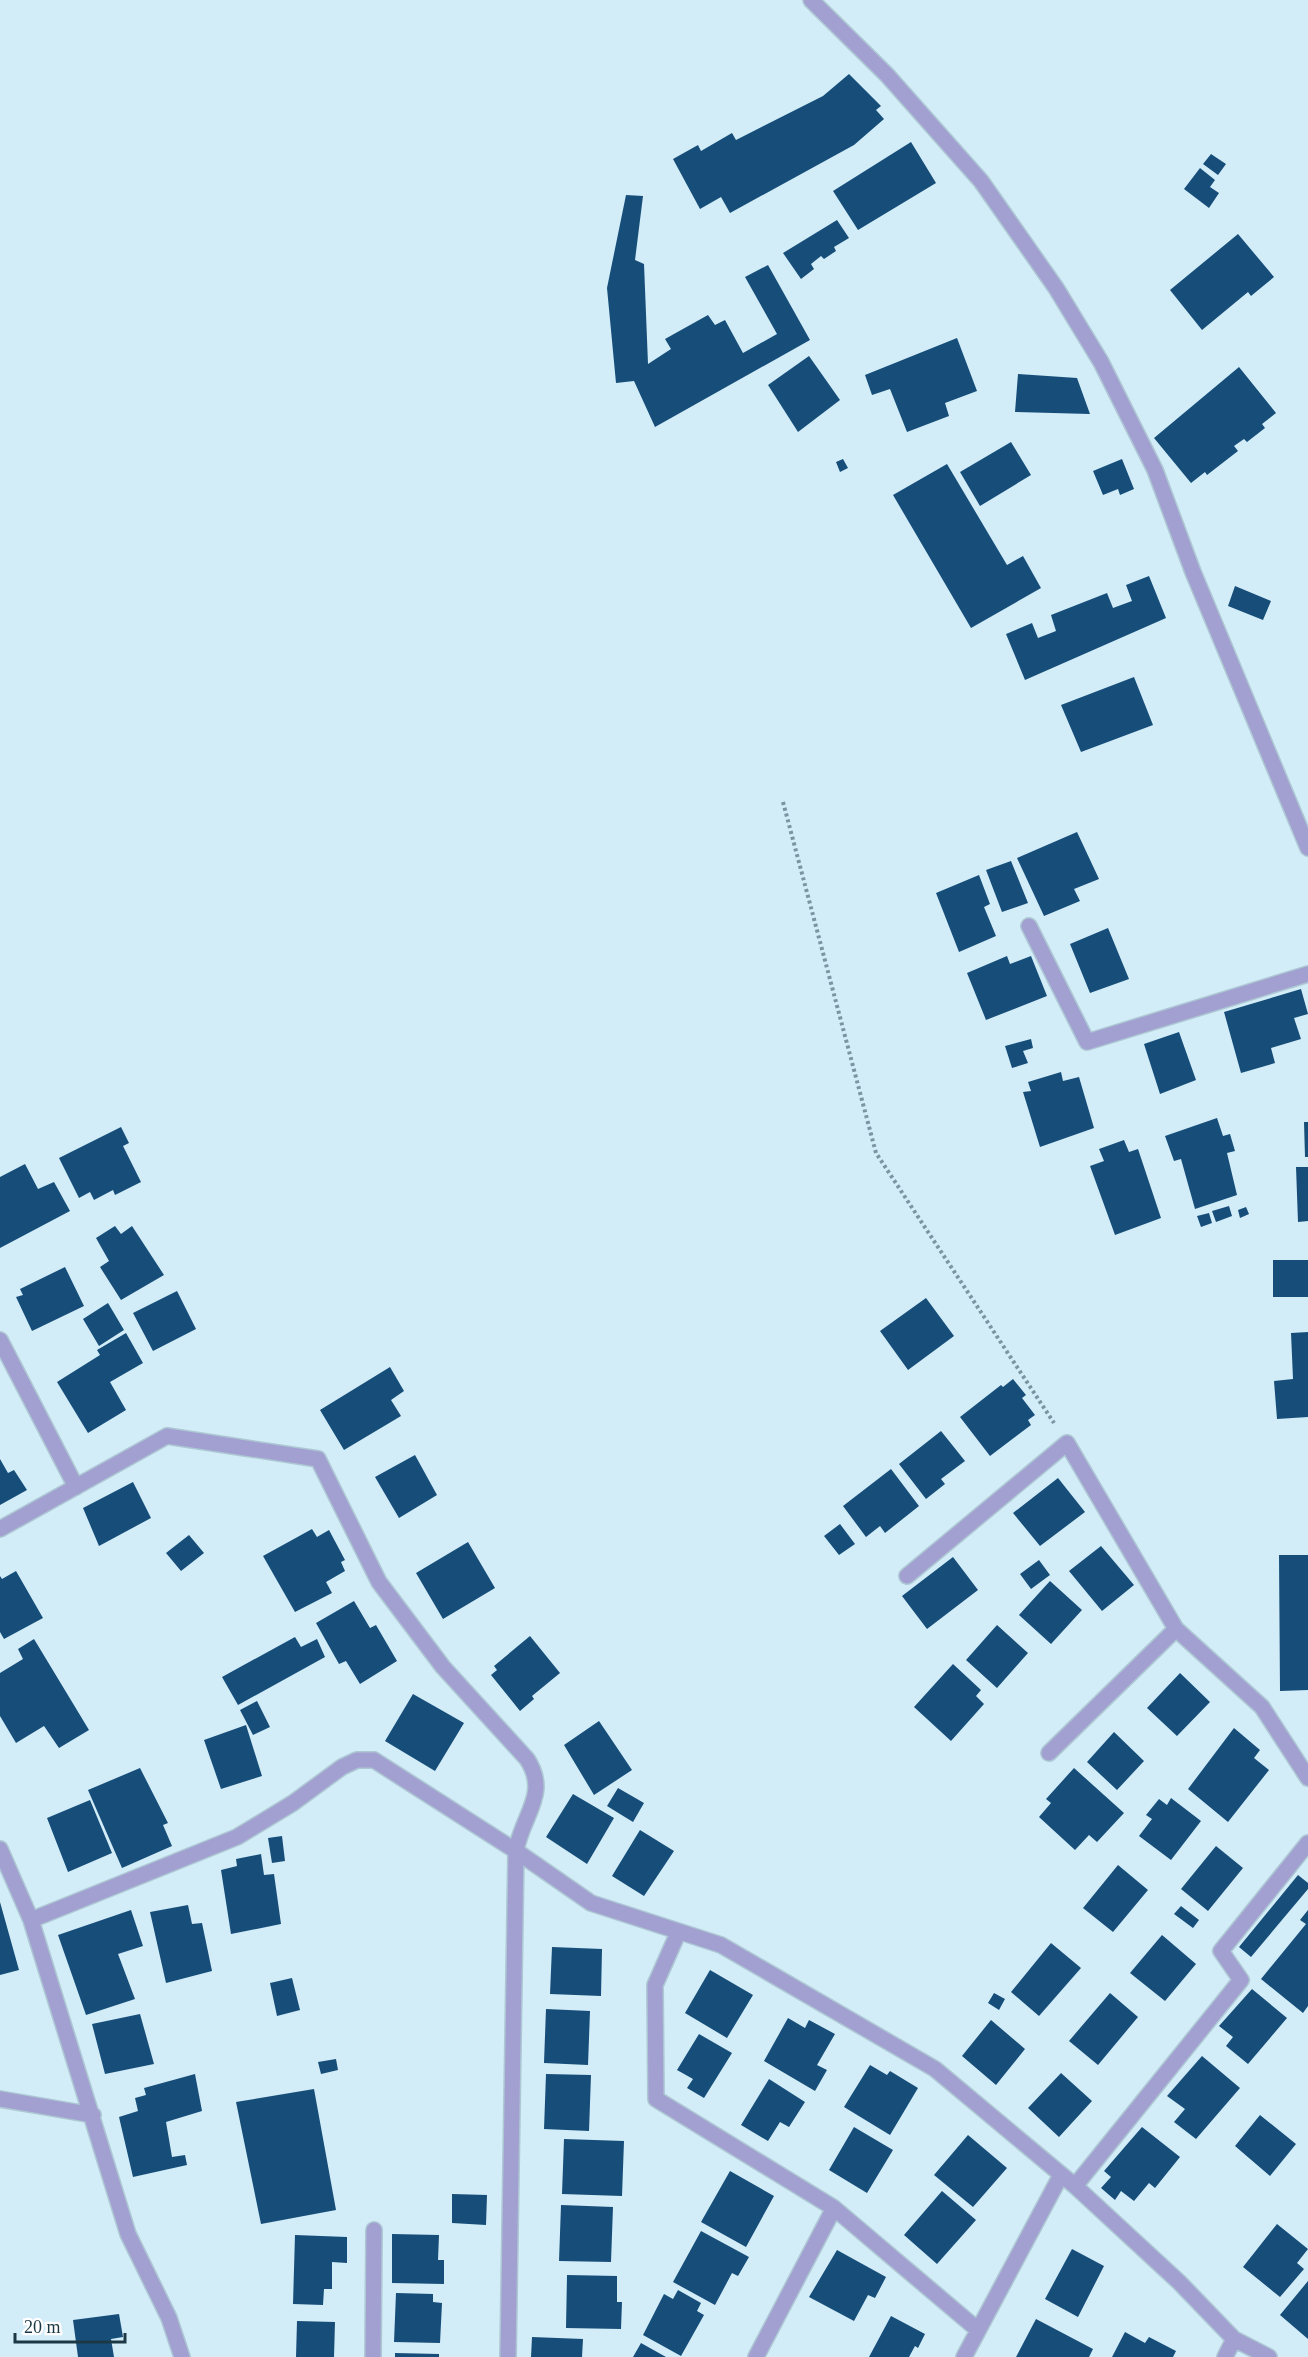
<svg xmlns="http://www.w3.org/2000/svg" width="1308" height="2357" font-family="'Times New Roman',serif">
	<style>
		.building { fill: #164e79 }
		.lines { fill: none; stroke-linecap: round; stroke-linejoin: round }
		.minor-casing { stroke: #adc8d4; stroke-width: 18 }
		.path { stroke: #7a95a1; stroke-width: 4; stroke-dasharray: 3 3; stroke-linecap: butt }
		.minor { stroke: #a2a0d0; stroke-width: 15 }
	</style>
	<rect width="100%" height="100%" fill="#d2ecf8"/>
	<path class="building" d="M849 74 881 106 876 110 884 119 854 145 730 213 721 197 700 209 673 159 698 145 701 151 732 133 736 140 823 96Z
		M911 142 936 183 858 230 833 191Z
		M1211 154 1226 164 1218 175 1203 164Z
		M1200 168 1215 180 1210 187 1219 193 1209 208 1184 189Z
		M626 195 643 196 635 260 644 264 648 364 671 349 665 339 708 315 715 325 725 320 743 353 777 334 745 277 768 265 810 340 655 427 634 381 616 383 607 288Z
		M837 220 849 238 834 247 836 251 824 259 821 256 811 264 814 269 801 279 783 253Z
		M1238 234 1274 277 1251 296 1248 292 1202 330 1170 290Z
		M957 338 977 391 945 403 949 416 907 432 890 389 872 395 865 375Z
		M809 356 840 400 798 432 768 385Z
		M1239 367 1276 413 1262 424 1265 428 1247 442 1244 439 1234 446 1238 451 1207 475 1205 472 1191 483 1154 438Z
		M1018 374 1077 378 1090 414 1015 412Z
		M1011 442 1031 475 980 506 960 472Z
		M843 459 848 468 840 472 836 462Z
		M1122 459 1134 489 1120 495 1118 489 1103 495 1093 471Z
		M947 464 1007 565 1023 556 1041 588 971 628 893 495Z
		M1149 576 1166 618 1025 680 1006 634 1032 623 1038 638 1056 631 1051 615 1107 593 1113 608 1132 601 1126 585Z
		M1235 586 1271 601 1263 620 1228 606Z
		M1134 677 1153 725 1081 752 1061 705Z
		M1077 832 1099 879 1074 889 1080 901 1044 916 1017 858Z
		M1011 861 1028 903 1002 912 986 870Z
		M979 875 990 904 984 907 996 936 959 952 936 893Z
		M1108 928 1129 979 1090 993 1070 944Z
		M1007 956 1010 964 1031 956 1047 996 986 1020 967 973Z
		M1301 989 1308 1014 1294 1018 1301 1039 1271 1048 1275 1063 1241 1073 1224 1012Z
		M1179 1032 1196 1080 1160 1094 1144 1044Z
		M1031 1039 1033 1048 1023 1051 1028 1063 1012 1068 1005 1046Z
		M1061 1072 1063 1081 1079 1077 1094 1128 1040 1147 1023 1092 1031 1091 1028 1082Z
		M1217 1118 1223 1136 1230 1134 1235 1151 1227 1153 1237 1195 1195 1209 1181 1159 1174 1161 1165 1136Z
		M1304 1122H1308V1157H1305Z
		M121 1127 129 1143 123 1146 141 1182 115 1195 113 1190 94 1200 90 1192 79 1198 59 1158Z
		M1124 1140 1129 1152 1138 1149 1161 1218 1115 1235 1090 1166 1104 1161 1099 1149Z
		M25 1164 38 1189 54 1182 70 1211 0 1248V1177Z
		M1296 1167H1308V1221L1298 1222Z
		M1229 1206 1232 1216 1216 1222 1212 1211Z
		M1246 1207 1249 1214 1240 1218 1238 1210Z
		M1209 1213 1212 1223 1201 1227 1197 1216Z
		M115 1226 121 1234 132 1226 164 1275 121 1300 100 1267 109 1261 96 1238Z
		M1273 1260H1308V1297H1273Z
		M65 1267 84 1306 32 1331 16 1297 23 1295 20 1289Z
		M177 1291 196 1329 153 1351 133 1313Z
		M926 1298 954 1336 908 1370 880 1331Z
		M108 1303 124 1330 99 1346 83 1319Z
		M1308 1332V1417L1277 1419 1274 1381 1293 1379 1291 1333Z
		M126 1333 143 1363 110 1382 126 1410 88 1433 57 1382 100 1355 97 1350Z
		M390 1367 404 1391 391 1400 401 1416 344 1450 320 1410Z
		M1013 1379 1026 1395 1022 1398 1035 1415 1028 1420 1031 1425 990 1456 960 1417 1001 1385 1003 1387Z
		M941 1431 965 1461 941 1479 945 1484 926 1499 899 1464Z
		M415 1455 437 1495 399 1518 375 1477Z
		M0 1459 8 1473 14 1470 27 1490 0 1505Z
		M891 1469 919 1506 885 1533 880 1526 866 1537 843 1506Z
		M1058 1478 1085 1512 1040 1546 1013 1513Z
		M133 1482 151 1518 99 1546 83 1508Z
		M840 1524 855 1544 839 1555 824 1536Z
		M312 1529 317 1537 329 1530 345 1560 341 1562 345 1571 326 1582 332 1593 295 1612 263 1556Z
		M189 1535 204 1553 181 1571 166 1553Z
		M468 1542 495 1588 443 1619 416 1573Z
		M1101 1546 1134 1585 1102 1611 1069 1571Z
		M1279 1555H1308V1690L1280 1691Z
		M953 1557 978 1590 927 1629 902 1596Z
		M1039 1560 1050 1575 1031 1589 1020 1574Z
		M16 1571 43 1618 4 1639 0 1632V1576L2 1579Z
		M1050 1581 1082 1610 1051 1644 1019 1615Z
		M354 1601 370 1628 376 1625 397 1661 360 1684 346 1661 339 1664 316 1623Z
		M997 1625 1028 1653 997 1688 966 1660Z
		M530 1636 560 1673 532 1696 534 1699 520 1711 491 1675 497 1670 494 1666Z
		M295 1637 301 1647 317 1639 325 1657 238 1705 222 1677Z
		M34 1639 89 1730 59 1748 44 1726 16 1743 0 1716V1673L23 1659 18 1649Z
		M953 1664 981 1690 976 1696 984 1704 951 1741 914 1707Z
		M1180 1673 1210 1702 1177 1736 1147 1708Z
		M413 1694 464 1723 435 1771 385 1741Z
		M257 1701 270 1727 253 1735 240 1710Z
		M599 1721 632 1770 594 1795 564 1745Z
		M246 1725 262 1776 221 1789 204 1740Z
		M1234 1728 1260 1750 1254 1758 1269 1770 1228 1822 1188 1789Z
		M1114 1732 1144 1761 1117 1790 1087 1762Z
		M140 1768 168 1823 163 1825 172 1846 122 1868 88 1790Z
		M1074 1768 1124 1813 1097 1842 1089 1835 1075 1850 1039 1817 1051 1803 1046 1799Z
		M618 1788 644 1803 633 1822 607 1806Z
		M573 1794 614 1818 587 1864 546 1837Z
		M1171 1798 1201 1821 1171 1860 1139 1836 1152 1819 1146 1815 1159 1799 1167 1805Z
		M90 1800 112 1853 68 1872 47 1818Z
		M640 1830 674 1851 644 1896 612 1876Z
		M282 1836 285 1861 272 1863 268 1838Z
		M1216 1846 1243 1868 1208 1911 1181 1889Z
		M261 1854 264 1875 274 1874 281 1924 231 1934 221 1870 237 1866 236 1859Z
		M1118 1865 1148 1890 1113 1932 1083 1908Z
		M1298 1875 1308 1883V1889L1251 1957 1239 1947Z
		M0 1902 19 1970 0 1975Z
		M188 1905 192 1924 202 1923 212 1971 166 1983 150 1912Z
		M1181 1906 1199 1920 1193 1928 1174 1914Z
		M131 1910 143 1946 118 1954 135 1999 86 2015 58 1935Z
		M1308 1910V2006L1303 2013 1261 1979 1306 1924 1300 1920Z
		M1162 1935 1196 1964 1165 2001 1130 1973Z
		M1051 1943 1081 1968 1039 2016 1011 1992Z
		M552 1947 602 1949 601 1996 550 1994Z
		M710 1970 753 1995 727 2038 685 2013Z
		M292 1978 300 2010 277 2016 270 1983Z
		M1252 1989 1287 2018 1248 2064 1226 2046 1233 2037 1219 2026Z
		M994 1993 1005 1999 999 2010 988 2003Z
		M1110 1993 1138 2017 1098 2065 1069 2041Z
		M546 2009 590 2011 588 2065 544 2063Z
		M140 2014 154 2064 105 2074 92 2024Z
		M788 2018 805 2028 809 2020 835 2034 817 2065 827 2070 815 2091 764 2061Z
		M991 2020 1025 2049 996 2085 962 2056Z
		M699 2034 732 2053 704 2098 687 2088 693 2079 677 2070Z
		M1202 2056 1240 2088 1196 2139 1174 2122 1185 2109 1167 2096Z
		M336 2059 338 2070 321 2074 318 2062Z
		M870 2065 887 2075 890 2071 918 2088 890 2135 844 2107Z
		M1061 2073 1092 2101 1059 2137 1028 2108Z
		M195 2074 202 2111 166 2122 172 2157 185 2155 187 2165 133 2177 119 2117 138 2111 135 2098 146 2095 144 2088Z
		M546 2074 591 2075 589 2131 544 2129Z
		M769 2079 805 2102 789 2127 780 2122 768 2141 741 2125Z
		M314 2089 336 2210 261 2224 236 2102Z
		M1260 2115 1296 2144 1270 2176 1235 2146Z
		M854 2127 893 2150 867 2193 829 2170Z
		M1142 2127 1180 2157 1155 2188 1149 2183 1134 2201 1121 2191 1115 2200 1101 2188 1111 2177 1104 2171Z
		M968 2135 1007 2168 973 2207 934 2175Z
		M564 2139 624 2141 622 2196 562 2194Z
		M730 2171 774 2196 746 2247 701 2222Z
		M942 2191 976 2220 937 2264 904 2235Z
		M452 2194 487 2195 486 2225 452 2223Z
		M561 2205 613 2207 611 2262 559 2261Z
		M1277 2224 1308 2249 1297 2263 1304 2269 1280 2297 1243 2267Z
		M701 2231 749 2257 738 2276 732 2273 715 2305 673 2282Z
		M392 2234 439 2235 438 2260H444V2284L392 2283Z
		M295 2235 347 2237V2263L332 2262V2289H324L323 2305 293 2304Z
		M1072 2249 1104 2266 1078 2317 1045 2299Z
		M837 2250 886 2277 875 2298 868 2295 854 2321 809 2297Z
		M567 2275 617 2276V2302H622L621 2329 566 2328Z
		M1308 2281V2339L1280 2315Z
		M678 2290 701 2303 697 2311 704 2315 681 2356 643 2335 664 2294 673 2299Z
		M396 2293 433 2294V2302L442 2303 440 2343 394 2342Z
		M119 2314 123 2337 111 2339 114 2357H78L73 2320Z
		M891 2316 925 2334 918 2348 915 2346 909 2357H869Z
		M1036 2319 1093 2349 1089 2357H1016Z
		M297 2321 335 2322 334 2357H296Z
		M1125 2332 1145 2343 1149 2337 1176 2351 1173 2357H1112Z
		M532 2337 583 2339 582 2357H531Z
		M641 2343 666 2357H633Z
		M395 2353 439 2354V2357H395Z"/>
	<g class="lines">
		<defs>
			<path id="minor" d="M811 0 887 75 981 181 1056 288 1101 362 1155 470 1193 572 1308 848
				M1029 926 1087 1042 1308 974
				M0 1340 76 1487
				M0 1529 167 1436 318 1459 379 1582 443 1667 527 1759C550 1794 522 1815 516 1851L508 2357
				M907 1576 1067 1443 1176 1629 1262 1707 1308 1778
				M1049 1753 1176 1629
				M0 1849 31 1920 128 2234 169 2318 182 2357
				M31 1920 237 1837 293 1803 342 1767 357 1760H374L516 1851 591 1903 721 1945 935 2069 1075 2186 1179 2282 1234 2339 1269 2357
				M678 1933 655 1985 656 2099 834 2208 978 2330
				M0 2099 93 2115
				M1075 2186 1241 1980 1221 1951 1308 1843
				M373 2357 374 2230
				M756 2357 834 2208
				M964 2357 1061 2175
				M1225 2357 1234 2339"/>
		</defs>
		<use href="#minor" class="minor-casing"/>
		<path class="path" d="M783 802 876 1153 1054 1423"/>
		<use href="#minor" class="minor"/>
	</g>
	<path d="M15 2333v9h110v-9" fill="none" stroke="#1b3844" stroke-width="3"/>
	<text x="24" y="2333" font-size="18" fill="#1b3844" stroke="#ffffff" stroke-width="4.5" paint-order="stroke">20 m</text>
</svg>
